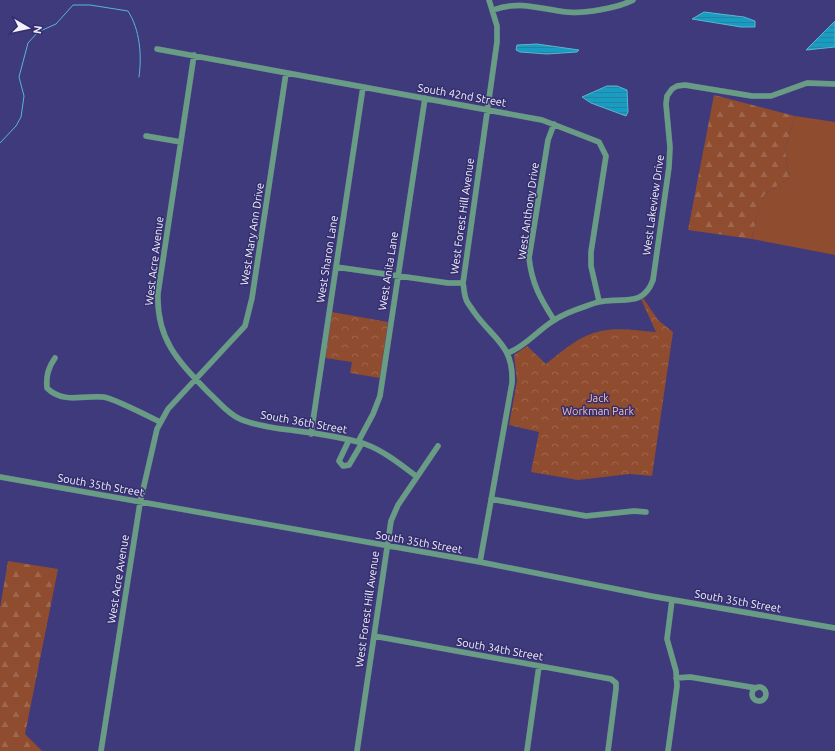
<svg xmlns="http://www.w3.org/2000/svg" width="835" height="751" font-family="Ubuntu,sans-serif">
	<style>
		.grass { fill: #8f4c2f }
		.forest { fill: url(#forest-firs) }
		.park { fill: url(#park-crowns) }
		.water { fill: url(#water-rules); stroke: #59b6d3 }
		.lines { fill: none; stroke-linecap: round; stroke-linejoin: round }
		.stream { stroke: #59b6d3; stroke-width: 1 }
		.minor-casing { stroke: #57548d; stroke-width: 6 }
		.minor { stroke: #699c84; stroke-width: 5.5 }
		.labels { text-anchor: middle; stroke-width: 3; stroke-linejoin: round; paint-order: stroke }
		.street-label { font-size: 11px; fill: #f2f2fa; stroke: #352e6f }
		.park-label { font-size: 11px; fill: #f8c1ab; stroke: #352e6f }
	</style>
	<defs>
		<pattern id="forest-firs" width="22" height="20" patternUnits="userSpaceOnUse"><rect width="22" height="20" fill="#8f4c2f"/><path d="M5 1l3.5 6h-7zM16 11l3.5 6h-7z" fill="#9f664e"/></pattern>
		<pattern id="park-crowns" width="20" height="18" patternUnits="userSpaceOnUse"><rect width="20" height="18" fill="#8f4c2f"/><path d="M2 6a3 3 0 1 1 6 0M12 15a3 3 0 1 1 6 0" fill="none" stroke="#9f664e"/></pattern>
		<pattern id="water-rules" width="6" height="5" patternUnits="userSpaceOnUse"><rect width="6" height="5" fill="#189cc2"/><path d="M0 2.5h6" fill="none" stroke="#27839e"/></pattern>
	</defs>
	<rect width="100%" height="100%" fill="#3e3a7b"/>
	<path class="grass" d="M795 116 835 122V255L752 239 759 205 764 195 789 178 785 149Z"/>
	<path class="forest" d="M714 95 795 116 785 149 789 178 764 195 759 206 752 239 688 230Z
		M8 561 58 569 25 734 42 751H0V608Z"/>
	<path class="park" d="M643 298 658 320 673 332 652 476 630 474 578 480 531 472 539 432 509 425 517 381 514 355 527 346 546 364C562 351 580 335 601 331 619 327 638 331 656 332L641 299Z
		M332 312 388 322 380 378 350 373 352 362 325 358Z"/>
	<path class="water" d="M704 12 744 17 755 21V27H741L692 19Z
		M835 21V47L806 50Z
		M537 44 579 50 577 52 547 54 520 52 516 50 517 45Z
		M607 86H617L627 90 628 112 626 116 591 103 582 97Z"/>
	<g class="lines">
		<path class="stream" d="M0 143 16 126 21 117 24 96 19 77 28 43 38 32 56 24 73 5H90L128 11C140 30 142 55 139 77"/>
		<defs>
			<path id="minor" d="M493 10C520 0 539 9 566 12 583 14 618 8 633 0
				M157 49 542 120 599 142 606 156 591 252V266L599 301
				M194 55 158 293C156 340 179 362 210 394 219 402 228 414 240 419 251 424 263 426 275 428 304 432 336 435 365 444 384 451 400 464 416 476
				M146 136 181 142
				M336 267 448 283H463
				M554 320C540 298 532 284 529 258L548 140 554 124
				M508 353C526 346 537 331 553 321 565 312 581 308 595 303 619 295 642 310 653 280L669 167 670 147 666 104 667 96 672 89 677 86 685 85 752 96H771L807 83 835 84
				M55 358C48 368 46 376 47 388 63 404 83 395 103 397 113 398 148 416 160 422
				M311 434 363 87
				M349 440 339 461 343 466 349 465 362 443
				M358 442 373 414 380 396 425 98
				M0 477 480 562 651 596 835 628
				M491 499 586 516 634 511 646 512
				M480 562 512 383C514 345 493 339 474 312 471 307 467 303 466 299 464 294 464 288 463 283L497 42V26L489 0
				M374 636 611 679 616 683V689L608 751
				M676 678 690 677 756 688
				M752 694a7 7 0 1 1 14 0a7 7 0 1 1-14 0Z
				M101 751 140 503 157 429 168 409 245 326 252 298 286 73
				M357 751 391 521 398 505 438 446
				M527 751 539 666
				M668 751 677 686 676 671 667 639 672 600"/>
		</defs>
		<use href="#minor" class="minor-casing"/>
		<use href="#minor" class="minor"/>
	</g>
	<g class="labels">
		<g class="street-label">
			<text transform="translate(462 95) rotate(10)" y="4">South 42nd Street</text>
			<text transform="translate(653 205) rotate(-82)" y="4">West Lakeview Drive</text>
			<text transform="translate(528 211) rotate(-82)" y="4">West Anthony Drive</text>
			<text transform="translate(462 216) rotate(-82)" y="4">West Forest Hill Avenue</text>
			<text transform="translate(252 234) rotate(-81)" y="4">West Mary Ann Drive</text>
			<text transform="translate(327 259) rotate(-81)" y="4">West Sharon Lane</text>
			<text transform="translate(154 261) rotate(-83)" y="4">West Acre Avenue</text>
			<text transform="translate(388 271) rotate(-81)" y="4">West Anita Lane</text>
			<text transform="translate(304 422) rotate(10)" y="4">South 36th Street</text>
			<text transform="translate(101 485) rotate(10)" y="4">South 35th Street</text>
			<text transform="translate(419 542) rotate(10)" y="4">South 35th Street</text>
			<text transform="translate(118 579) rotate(-81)" y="4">West Acre Avenue</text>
			<text transform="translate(738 601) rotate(10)" y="4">South 35th Street</text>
			<text transform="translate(367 609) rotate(-82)" y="4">West Forest Hill Avenue</text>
			<text transform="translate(500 649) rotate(10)" y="4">South 34th Street</text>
		</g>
		<g class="park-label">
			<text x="598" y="402">Jack<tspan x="598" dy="13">Workman Park</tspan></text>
		</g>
	</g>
	<g transform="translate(28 28) rotate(99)" stroke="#352e6f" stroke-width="3" paint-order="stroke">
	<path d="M0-3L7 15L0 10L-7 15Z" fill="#f2f2fa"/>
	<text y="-6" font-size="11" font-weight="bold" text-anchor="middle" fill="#f2f2fa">N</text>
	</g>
</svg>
